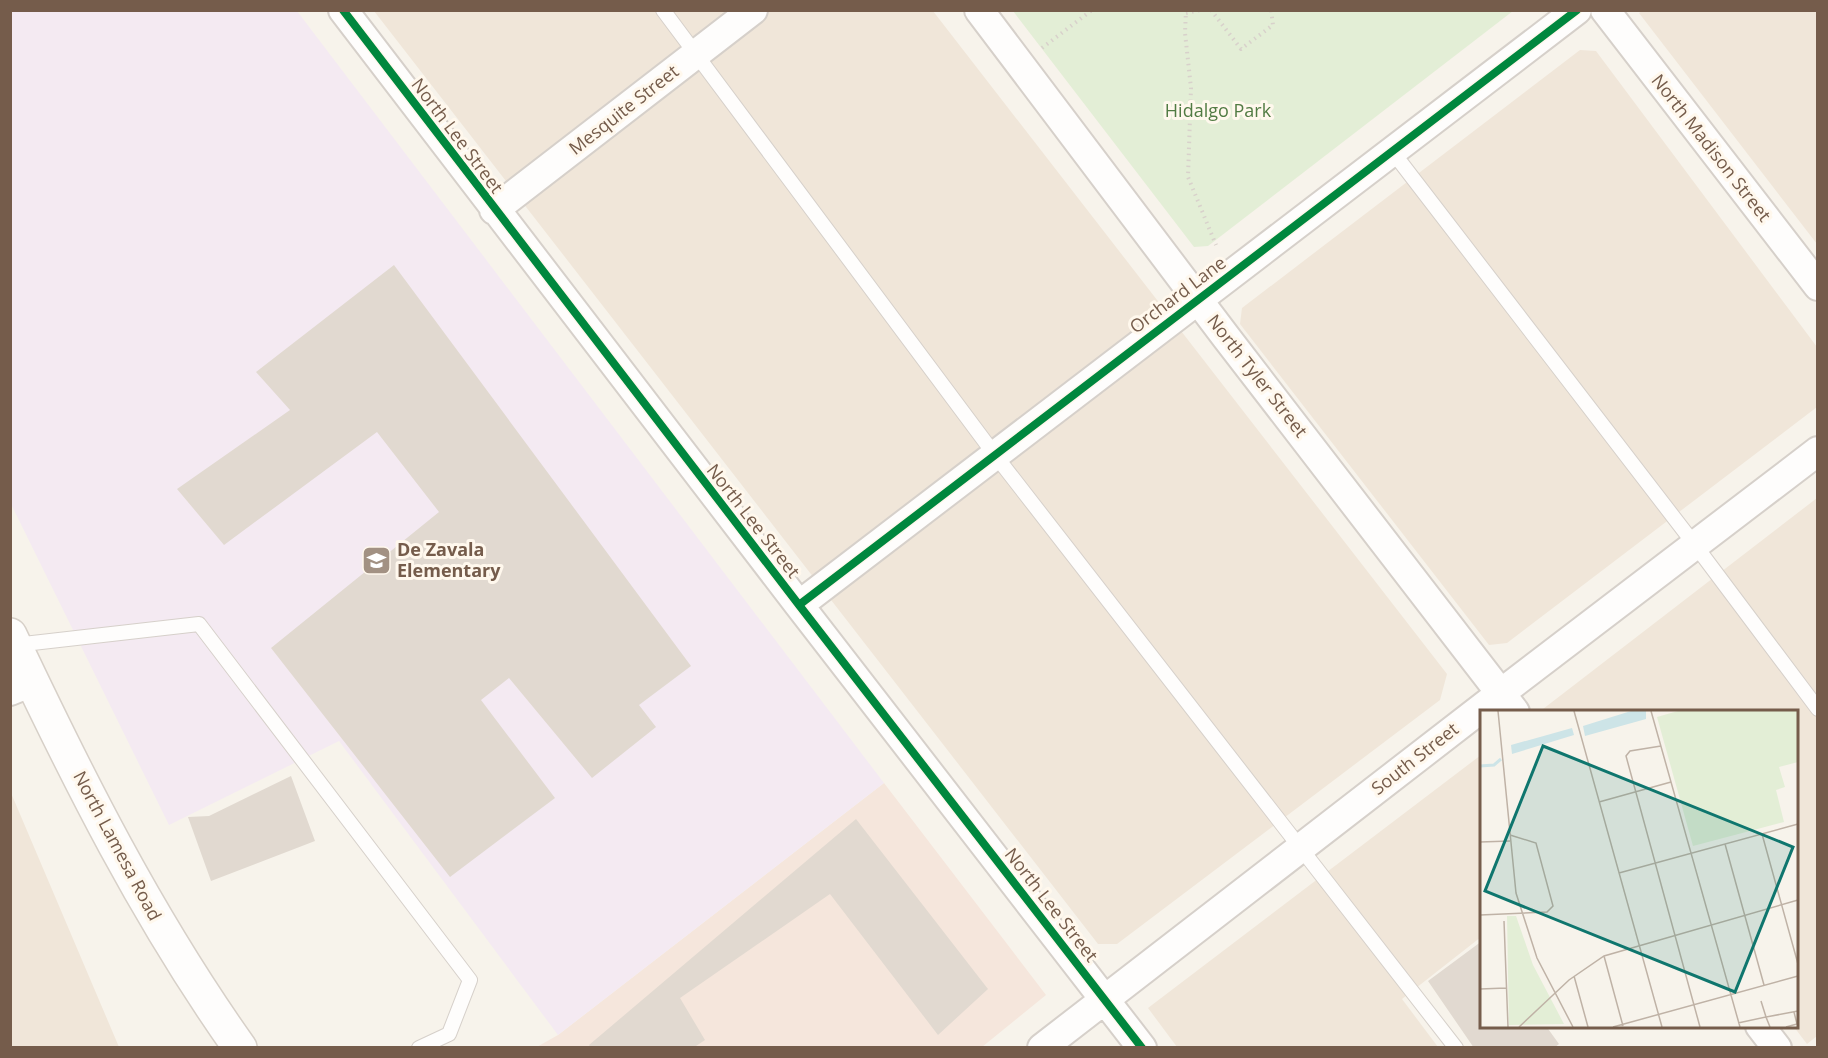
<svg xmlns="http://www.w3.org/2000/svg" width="1828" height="1058" font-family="'Open Sans',sans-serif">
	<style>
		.residential { fill: #f0e6d9 }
		.commercial { fill: #f5e6dc }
		.education { fill: #f4eaf2 }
		.green { fill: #e3eed6 }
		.building { fill: #e1d9d0 }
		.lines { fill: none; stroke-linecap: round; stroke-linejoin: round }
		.service-casing { stroke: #d6d0ca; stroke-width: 16 }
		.minor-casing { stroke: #d6d0ca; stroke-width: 32 }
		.secondary-casing { stroke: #d7d0c8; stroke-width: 36 }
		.path { stroke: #d8d1cb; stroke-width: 4; stroke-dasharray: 1.5 4.5; stroke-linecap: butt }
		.service { stroke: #fefdfc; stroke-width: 14 }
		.minor { stroke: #fefdfc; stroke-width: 28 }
		.secondary { stroke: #fefdfc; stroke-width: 33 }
		.cycleway-casing { stroke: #fff8ed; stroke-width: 11 }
		.cycleway { stroke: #00873e; stroke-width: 8 }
		.labels { text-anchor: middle; stroke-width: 6; stroke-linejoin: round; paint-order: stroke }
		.street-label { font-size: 18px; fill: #755c4b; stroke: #fff8ed }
		.park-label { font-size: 18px; fill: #517b43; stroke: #fff8ed }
		.poi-label { font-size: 18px; font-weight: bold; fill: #755c4b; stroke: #fff8ed; text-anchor: start }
		.inset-river { fill: none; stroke: #cde4e7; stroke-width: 3 }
		.inset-road { fill: none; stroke: #bfb2a6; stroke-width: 1.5 }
		.view { fill: #0f766e; fill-opacity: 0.15; stroke: #0f766e; stroke-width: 3 }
		.inset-edge { fill: none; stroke: #755c4b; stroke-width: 3 }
	</style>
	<rect width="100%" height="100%" fill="#f7f3eb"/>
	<path class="residential" d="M374 11H933L1447 674 1440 700 1117 944H1098Z
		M1642 11H1817V244L1639 13Z
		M1580 50 1596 51 1817 347V407L1507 643 1489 645 1240 324 1242 308Z
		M1817 498V1036L1807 1044 1794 1027 1796 1026V712H1545L1543 709Z
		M1481 755V937L1402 999 1438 1047H1177L1148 1008Z
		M10 793H11L119 1047H11Z"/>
	<path class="commercial" d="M884 783 1046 995 982 1047 535 1048 558 1035Z"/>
	<path class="education" d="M13 10 297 11 884 783 558 1035 339 741 169 825 11 504V13Z"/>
	<path class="green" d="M1013 11H1513L1208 246 1194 247Z"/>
	<path class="building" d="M394 265 691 666 639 705 656 727 592 778 509 678 481 700 555 798 450 877 271 648 439 512 377 432 224 545 177 489 290 410 256 372Z
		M291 776 315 841 211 881 188 817 209 816Z
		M856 819 988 989 938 1035 830 894 680 998 705 1040 693 1048H591L589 1045Z
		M1482 941V1026H1546L1559 1044 1554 1048H1474L1428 981Z"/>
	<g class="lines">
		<defs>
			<path id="service" d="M663 10 995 455 1456 1048
				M1392 151 1695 545 1818 709
				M15 645 199 624 470 980 449 1034 419 1048"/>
			<path id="minor" d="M343 10 799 605 1142 1048
				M979 10 1226 337 1515 712
				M1605 10 1818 286
				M494 210 753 10
				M799 605 1577 10
				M10 691 32 682
				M1760 1026 1777 1048
				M1042 1048 1501 693 1818 451"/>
			<path id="secondary" d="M10 635C78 779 147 917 240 1048"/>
		</defs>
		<use href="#service" class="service-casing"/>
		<use href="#minor" class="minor-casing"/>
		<use href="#secondary" class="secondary-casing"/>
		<path class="path" d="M1186 10 1185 33 1191 88 1188 177 1216 245
			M1211 10 1241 49 1273 25 1271 10
			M1186 13 1200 10
			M1042 48 1092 10"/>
		<use href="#service" class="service"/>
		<use href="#minor" class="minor"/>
		<use href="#secondary" class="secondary"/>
		<defs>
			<path id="cycleway" d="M343 10 799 605 1142 1048
				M799 605 1577 10"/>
		</defs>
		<use href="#cycleway" class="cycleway-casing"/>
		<use href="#cycleway" class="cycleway"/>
	</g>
	<defs>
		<symbol id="school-square" viewBox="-11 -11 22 22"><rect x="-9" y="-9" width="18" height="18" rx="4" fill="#a29183" stroke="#fff8ed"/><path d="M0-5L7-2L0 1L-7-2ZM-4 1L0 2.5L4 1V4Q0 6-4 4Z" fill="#fff"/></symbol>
	</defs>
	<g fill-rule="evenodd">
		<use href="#school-square" x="360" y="544" width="33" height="33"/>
	</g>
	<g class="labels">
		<g class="street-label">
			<text transform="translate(624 110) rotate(-38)" y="6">Mesquite Street</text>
			<text transform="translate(457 136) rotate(53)" y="6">North Lee Street</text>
			<text transform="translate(1711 148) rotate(52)" y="6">North Madison Street</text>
			<text transform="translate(1178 295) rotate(-37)" y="6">Orchard Lane</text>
			<text transform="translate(1257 376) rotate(52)" y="6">North Tyler Street</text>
			<text transform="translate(753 521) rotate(52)" y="6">North Lee Street</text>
			<text transform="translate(1415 759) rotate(-38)" y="6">South Street</text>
			<text transform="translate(117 846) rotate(62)" y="6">North Lamesa Road</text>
			<text transform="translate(1051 905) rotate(52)" y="6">North Lee Street</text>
		</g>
		<g class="park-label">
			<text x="1218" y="117">Hidalgo Park</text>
		</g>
		<g class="poi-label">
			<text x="397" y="556">De Zavala<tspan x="397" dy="21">Elementary</tspan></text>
		</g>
	</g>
	<g transform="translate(1480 710)">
		<rect width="318" height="318" fill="#f7f3eb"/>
		<path d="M198 1H317L318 52 299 57 305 77 296 80 304 112 213 136 177 7ZM27 206H36L53 255 84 314 29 315Z" fill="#e3eed6"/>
		<path d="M151 1H166V9L105 26 103 16ZM92 18 94 25 32 44 31 35Z" fill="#cde4e7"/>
		<path class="inset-river" d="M0 56 14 55 21 49"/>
		<path class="inset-road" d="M18 1 36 183 57 248 93 317M94 1 182 317M171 1 260 317M181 36 150 41 146 46 220 317M119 92 191 72M282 124 318 254M0 132 30 131M245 134 284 275M139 163 318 114M0 205 67 202 73 196 56 133 30 125M24 211 28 317M124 246 143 316M94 266 108 317M0 279 26 278M258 313 286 307 281 291M39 317 89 270 124 246 318 190M133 317 318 266M290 317 286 307 318 301M306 317 317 314 314 302"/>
		<path class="view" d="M63 36 313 137 255 282 5 181Z"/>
		<rect width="318" height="318" class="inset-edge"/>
	</g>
	<rect width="1828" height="1058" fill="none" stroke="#755c4b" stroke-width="24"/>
</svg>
